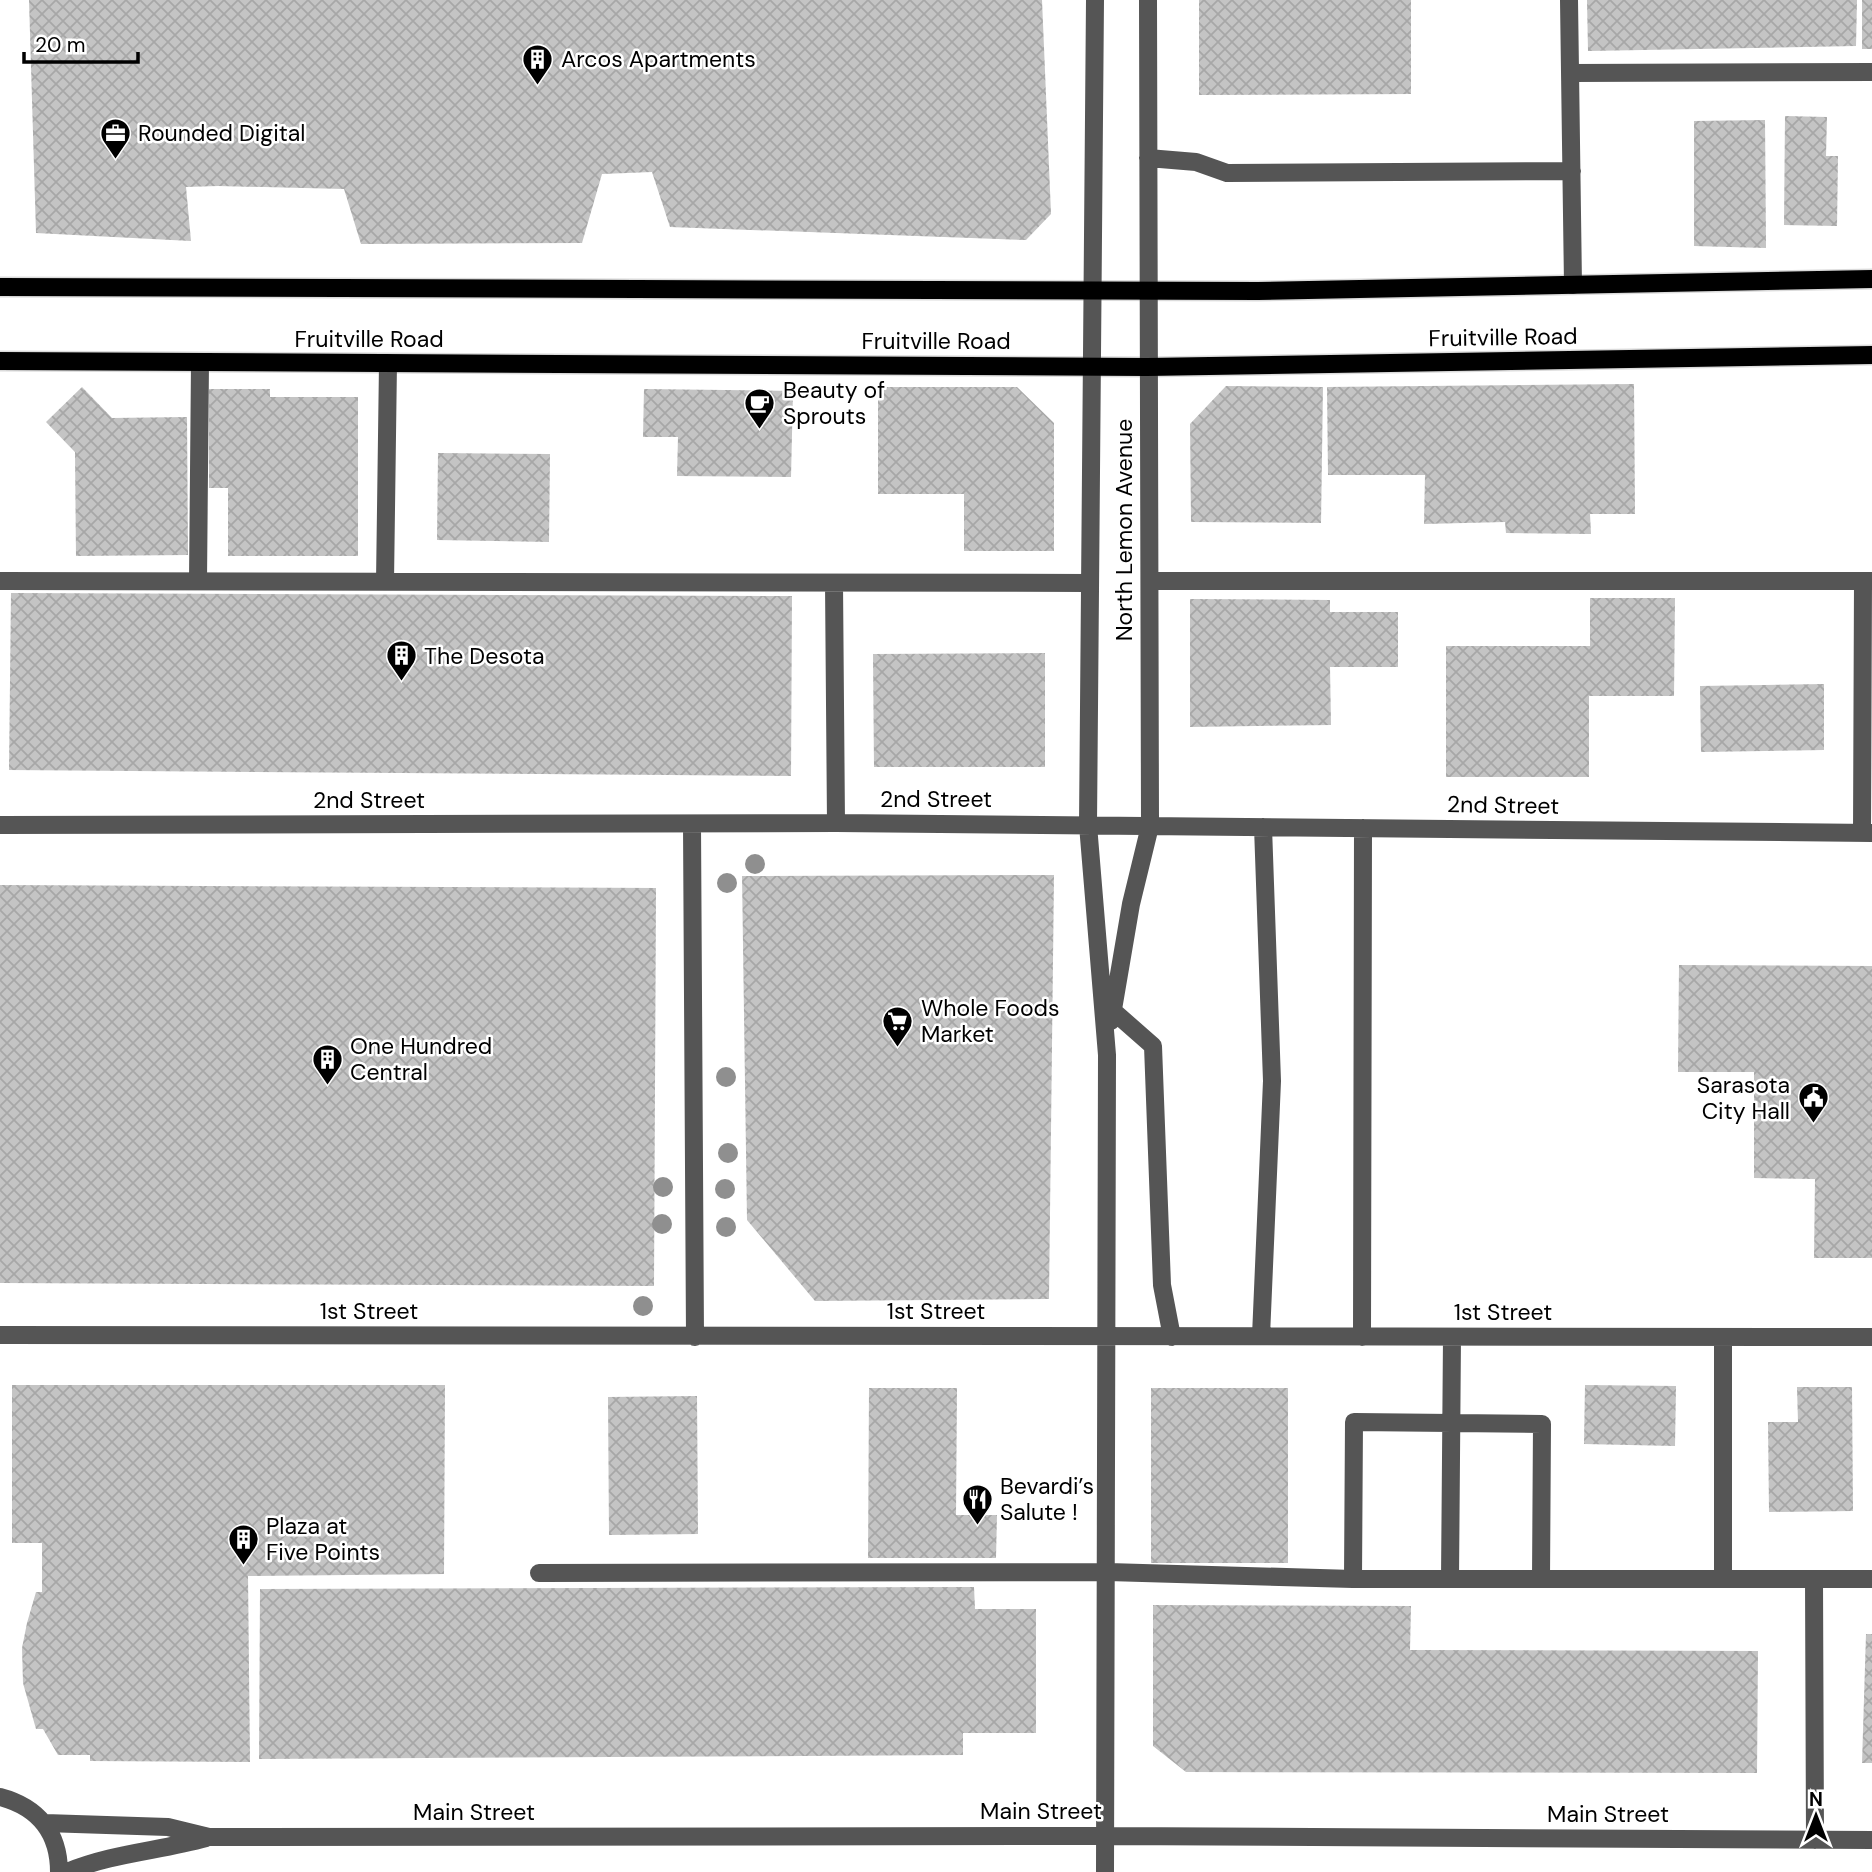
<svg xmlns="http://www.w3.org/2000/svg" width="1872" height="1872" font-family="'DM Sans',sans-serif">
	<style>
		.building { fill: url(#building-cross-hatch) }
		.lines { fill: none; stroke-linecap: round; stroke-linejoin: round }
		.major-casing { stroke: #dbdbdb; stroke-width: 21 }
		.minor { stroke: #555; stroke-width: 18 }
		.major { stroke: #000; stroke-width: 18 }
		.tree { fill: #8f8f8f }
		.labels { text-anchor: middle; stroke-width: 5; stroke-linejoin: round; paint-order: stroke }
		.poi-label { font-size: 23px; fill: #000; stroke: #fff; text-anchor: start }
		.street-label { font-size: 23px; fill: #000; stroke: #fff }
	</style>
	<defs>
		<pattern id="building-cross-hatch" width="8" height="8" patternUnits="userSpaceOnUse" patternTransform="scale(1.75)"><rect width="8" height="8" fill="#c4c4c4"/><path d="M0 0l8 8M0 8l8-8" fill="none" stroke="#a7a7a7"/></pattern>
	</defs>
	<rect width="100%" height="100%" fill="#fff"/>
	<path class="building" d="M29 0H1042L1051 214 1026 240 670 227 652 172 602 174 582 243 361 244 344 189 218 186 186 187 191 241 36 233Z
		M1199 0H1411V94L1199 95Z
		M1587 0H1857L1856 46 1588 51Z
		M1862 0H1872V49H1862Z
		M1785 116 1827 117 1826 156H1838L1837 226 1784 225Z
		M1765 120 1766 248 1694 246V121Z
		M1634 384 1635 514H1590L1591 534 1506 533 1505 522 1424 524 1425 475H1328L1327 387Z
		M1226 386 1323 387 1321 523 1191 522 1190 424Z
		M82 387 112 418 187 417 188 555 76 556 75 452 46 422Z
		M878 387H1017L1054 423V551H964V494H878Z
		M209 389H270V397H358V556H228V488H209Z
		M644 389 793 391 791 477 677 476 678 437H643Z
		M438 453 550 454 549 542 437 540Z
		M11 593 792 596 791 776 9 770Z
		M1590 598H1675L1674 696H1589V777H1446V646H1590Z
		M1190 599 1330 600V612H1398V667H1330L1331 725 1190 727Z
		M1045 653V767H874L873 654Z
		M1824 684V750L1701 752 1700 686Z
		M1054 875 1049 1299 815 1301 747 1220 742 876Z
		M0 885 656 888 654 1286 0 1283Z
		M1679 965 1872 966V1258H1814L1815 1179 1754 1178V1072H1678Z
		M12 1385H445L444 1574 248 1576 250 1762 90 1761V1755H58L43 1729H36L23 1683 22 1648 27 1623 36 1592H42V1543H12Z
		M1585 1385 1676 1386 1675 1446 1584 1444Z
		M1797 1387H1852L1853 1511 1769 1512 1768 1422H1798Z
		M869 1388H957L956 1515H997L996 1558H868Z
		M1151 1388H1288V1563H1151Z
		M697 1396 698 1534 609 1535 608 1397Z
		M974 1587 975 1609H1036V1733H963V1755L259 1759 260 1589Z
		M1153 1605 1411 1606 1410 1650 1758 1651 1757 1773 1186 1772 1153 1746Z
		M1866 1634H1872V1763H1862Z"/>
	<g class="lines">
		<defs>
			<path id="major" d="M0 287 1258 291 1872 279
				M0 361 1147 367 1872 355"/>
		</defs>
		<use href="#major" class="major-casing"/>
		<path class="minor" d="M1095 0 1088 825 1107 1055 1105 1872
			M1569 0 1573 285
			M1571 73 1872 72
			M1148 158 1196 162 1227 173 1572 171
			M0 581 1089 583
			M198 581 200 363
			M1150 581H1872
			M385 582 388 363
			M834 583 836 823
			M0 825 836 823 1872 833
			M692 825 695 1337
			M1862 833 1863 581
			M1112 1010 1153 1046 1162 1285 1172 1337
			M1111 1021 1131 904 1150 826 1148 0
			M0 1335 1872 1337
			M1261 1336 1272 1081 1263 827
			M1362 1337 1363 828
			M1723 1337V1579
			M539 1573 1108 1572 1353 1579H1872
			M1353 1579 1354 1422 1542 1424 1541 1579
			M1450 1579 1452 1337
			M1814 1579 1815 1840
			M0 1797C38 1807 59 1833 59 1872
			M45 1823 168 1827 209 1837 1105 1836 1872 1840
			M67 1872C113 1853 159 1851 206 1838"/>
		<use href="#major" class="major"/>
	</g>
	<g class="tree">
		<circle cx="755" cy="864" r="10"/>
		<circle cx="727" cy="883" r="10"/>
		<circle cx="726" cy="1077" r="10"/>
		<circle cx="728" cy="1153" r="10"/>
		<circle cx="663" cy="1187" r="10"/>
		<circle cx="725" cy="1189" r="10"/>
		<circle cx="662" cy="1224" r="10"/>
		<circle cx="726" cy="1227" r="10"/>
		<circle cx="643" cy="1306" r="10"/>
	</g>
	<defs>
		<symbol id="building-pin" viewBox="-11 -11 22 30"><path d="M0 17L-7.5 6A9.5 9.5 0 1 1 7.5 6Z" fill="#000" stroke="#fff"/><path d="M-4-6H4V6H1V3H-1V6H-4ZM-2.5-4.3h1.7v1.8h-1.7ZM.8-4.3h1.7v1.8H.8ZM-2.5-1h1.7V.8h-1.7ZM.8-1h1.7V.8H.8Z" fill="#fff"/></symbol>
		<symbol id="office-pin" viewBox="-11 -11 22 30"><path d="M0 17L-7.5 6A9.5 9.5 0 1 1 7.5 6Z" fill="#000" stroke="#fff"/><path d="M-6-3h4V-5.5h4V-3h4V5H-6ZM-1-4.5V-3h2v-1.5ZM-6 0V1H6V0Z" fill="#fff"/></symbol>
		<symbol id="cafe-pin" viewBox="-11 -11 22 30"><path d="M0 17L-7.5 6A9.5 9.5 0 1 1 7.5 6Z" fill="#000" stroke="#fff"/><path d="M-5.5-4.5H6V0H3Q3 3.5 0 3.5H-2.5Q-5.5 3.5-5.5 0ZM3-3.2v2h1.7v-2ZM-6 4.5H4V6H-6Z" fill="#fff"/></symbol>
		<symbol id="supermarket-pin" viewBox="-11 -11 22 30"><path d="M0 17L-7.5 6A9.5 9.5 0 1 1 7.5 6Z" fill="#000" stroke="#fff"/><path d="M-6-5.5h2.5l.6 2H6L4.5 2H-2.5L-4.4-4H-6ZM-1.5 3.2a1.3 1.3 0 1 0 .1 0ZM3 3.2a1.3 1.3 0 1 0 .1 0Z" fill="#fff"/></symbol>
		<symbol id="civic-pin" viewBox="-11 -11 22 30"><path d="M0 17L-7.5 6A9.5 9.5 0 1 1 7.5 6Z" fill="#000" stroke="#fff"/><path d="M-.6-6.5H3V-4.5H.6V-3L4-1V1h2V6H-6V1h2V-1L-.6-3ZM-1.2 2.5V6h2.4V2.5Z" fill="#fff"/></symbol>
		<symbol id="restaurant-pin" viewBox="-11 -11 22 30"><path d="M0 17L-7.5 6A9.5 9.5 0 1 1 7.5 6Z" fill="#000" stroke="#fff"/><path d="M-5-6h1v4h1v-4h1v4h1v-4h1v5L-1.5 .5V6h-2V.5L-5-1ZM5-6V6H3V1.5H1.5Q1.5-4 5-6Z" fill="#fff"/></symbol>
	</defs>
	<g fill-rule="evenodd">
		<use href="#building-pin" x="520" y="42" width="35" height="47"/>
		<use href="#office-pin" x="98" y="116" width="35" height="47"/>
		<use href="#cafe-pin" x="742" y="386" width="35" height="47"/>
		<use href="#building-pin" x="384" y="638" width="35" height="47"/>
		<use href="#supermarket-pin" x="880" y="1004" width="35" height="47"/>
		<use href="#building-pin" x="310" y="1042" width="35" height="47"/>
		<use href="#civic-pin" x="1796" y="1080" width="35" height="47"/>
		<use href="#restaurant-pin" x="960" y="1482" width="35" height="47"/>
		<use href="#building-pin" x="226" y="1522" width="35" height="47"/>
	</g>
	<g class="labels">
		<g class="poi-label">
			<text x="561" y="67">Arcos Apartments</text>
			<text x="138" y="141">Rounded Digital</text>
			<text x="783" y="398">Beauty of<tspan x="783" dy="26">Sprouts</tspan></text>
			<text x="424" y="664">The Desota</text>
			<text x="921" y="1016">Whole Foods<tspan x="921" dy="26">Market</tspan></text>
			<text x="350" y="1054">One Hundred<tspan x="350" dy="26">Central</tspan></text>
			<text x="1790" y="1093" text-anchor="end">Sarasota<tspan x="1790" dy="26">City Hall</tspan></text>
			<text x="1000" y="1494">Bevardi’s<tspan x="1000" dy="26">Salute !</tspan></text>
			<text x="266" y="1534">Plaza at<tspan x="266" dy="26">Five Points</tspan></text>
		</g>
		<g class="street-label">
			<text transform="translate(1503 337) rotate(-1)" y="8">Fruitville Road</text>
			<text x="369" y="347">Fruitville Road</text>
			<text x="936" y="349">Fruitville Road</text>
			<text transform="translate(1124 530) rotate(-90)" y="8">North Lemon Avenue</text>
			<text x="936" y="807">2nd Street</text>
			<text x="369" y="808">2nd Street</text>
			<text transform="translate(1503 805) rotate(1)" y="8">2nd Street</text>
			<text x="369" y="1319">1st Street</text>
			<text x="936" y="1319">1st Street</text>
			<text x="1503" y="1320">1st Street</text>
			<text x="1041" y="1819">Main Street</text>
			<text x="474" y="1820">Main Street</text>
			<text x="1608" y="1822">Main Street</text>
		</g>
	</g>
	<g transform="translate(1816 1816)" stroke="#ffffff" stroke-width="5" paint-order="stroke">
	<path d="M0-5L12 26L0 18L-12 26Z" fill="#000000"/>
	<text y="-10" font-size="19" font-weight="bold" text-anchor="middle" fill="#000000">N</text>
	</g>
	<path d="M24 52v10h114v-10" fill="none" stroke="#000000" stroke-width="3.5"/>
	<text x="35" y="52" font-size="21" fill="#000000" stroke="#ffffff" stroke-width="5" paint-order="stroke">20 m</text>
</svg>
